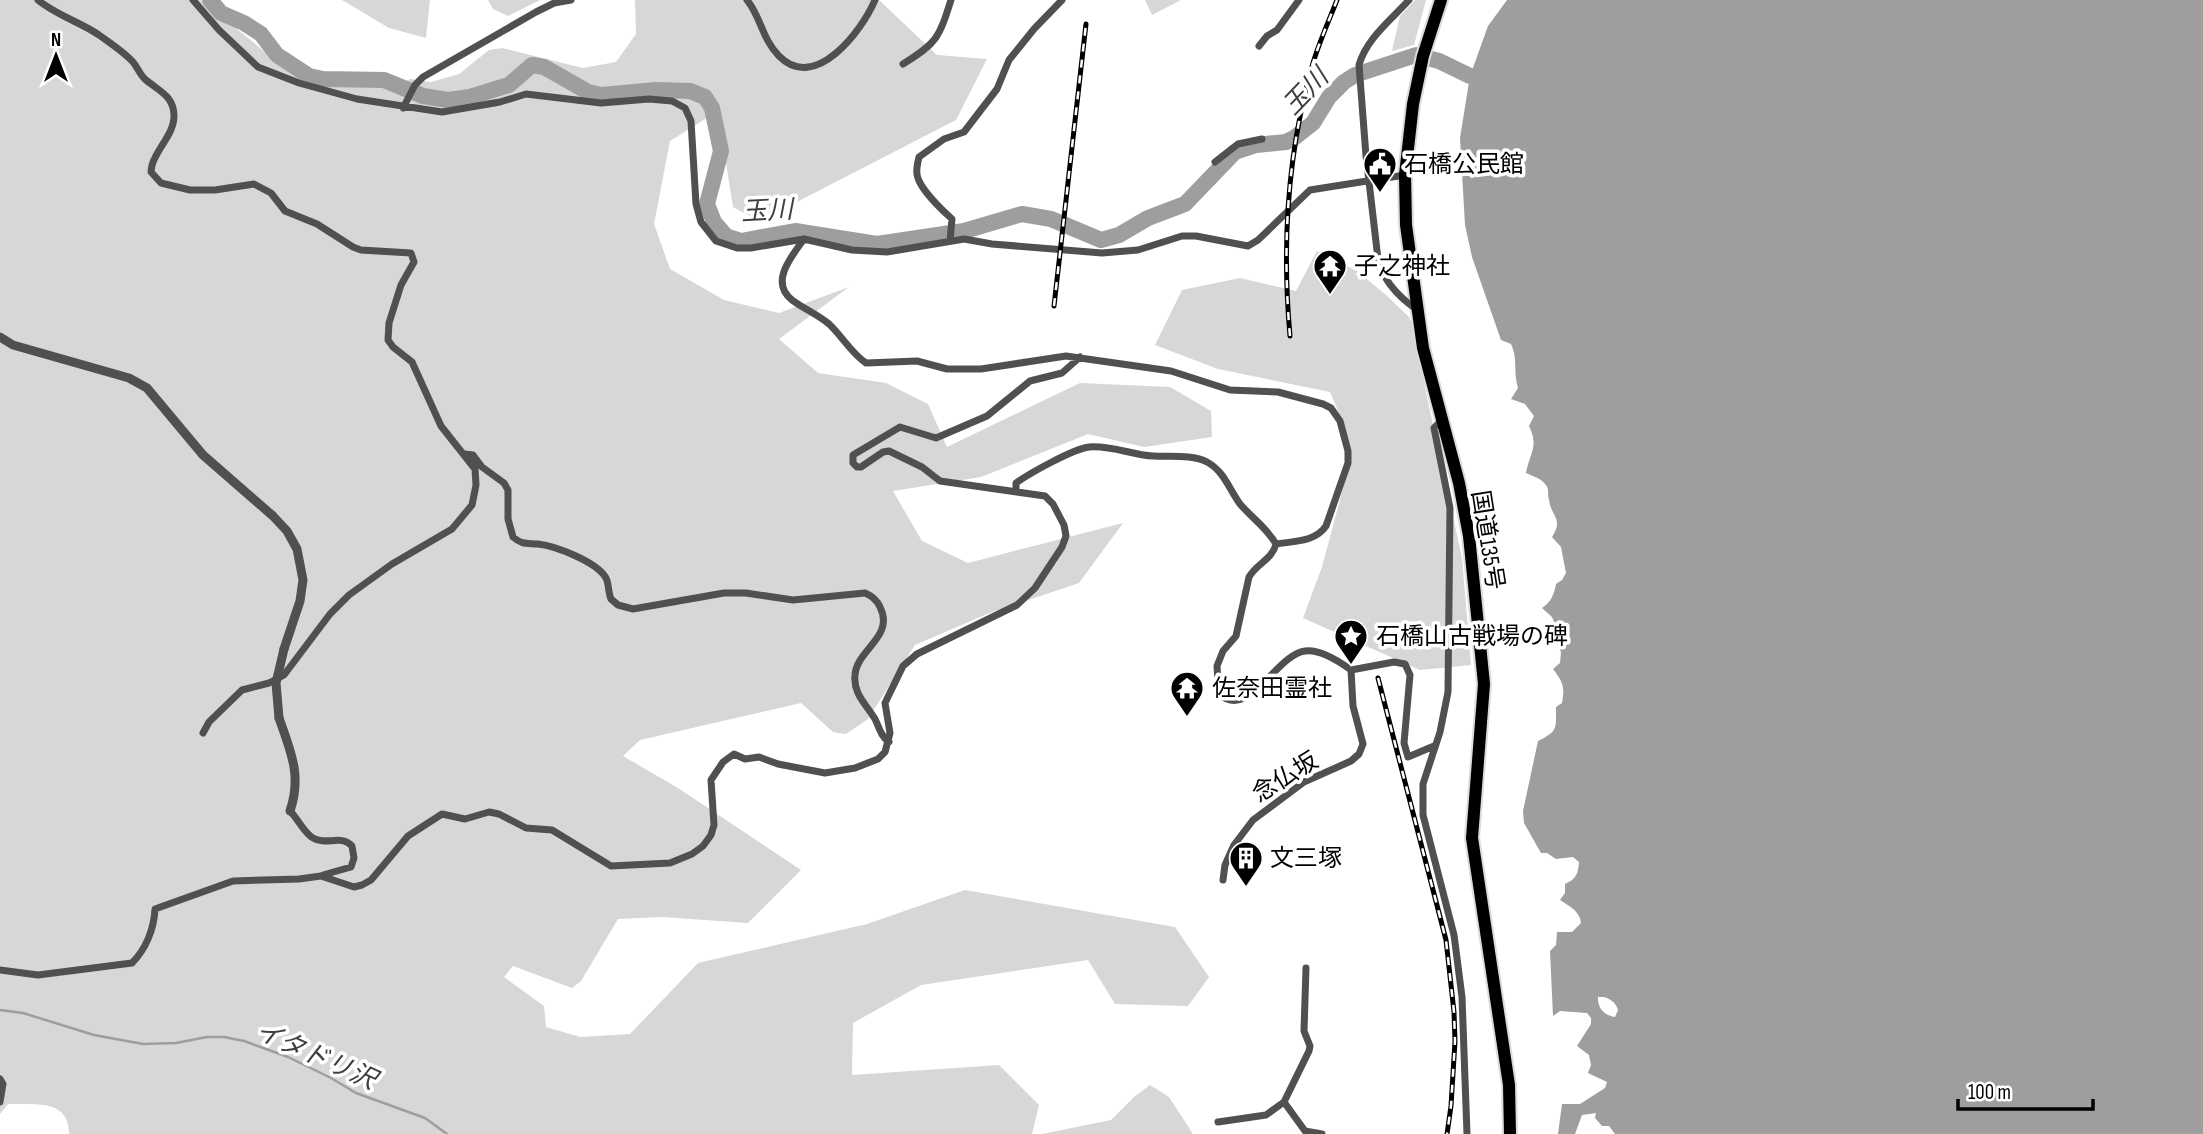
<svg xmlns="http://www.w3.org/2000/svg" width="2203" height="1134" font-family="'Sofia Sans Condensed','Noto Sans JP',sans-serif">
	<style>
		.green { fill: #d7d7d7 }
		.water { fill: #9e9e9e; fill-rule: evenodd }
		.lines { fill: none; stroke-linecap: round; stroke-linejoin: round }
		.stream { stroke: #9e9e9e; stroke-width: 2.5 }
		.river { stroke: #9e9e9e; stroke-width: 16 }
		.trunk-casing { stroke: #dbdbdb; stroke-width: 16 }
		.minor { stroke: #505050; stroke-width: 7 }
		.tertiary { stroke: #505050; stroke-width: 9 }
		.trunk { stroke: #000; stroke-width: 12 }
		.rail-casing { stroke: #000; stroke-width: 5 }
		.rail { stroke: #fff; stroke-width: 2.5; stroke-dasharray: 8; stroke-linecap: butt }
		.tertiary-bridge { stroke: #505050; stroke-width: 9 }
		.labels { text-anchor: middle; stroke-width: 7; stroke-linejoin: round; paint-order: stroke }
		.poi-label { font-size: 24px; fill: #000; stroke: #fff; text-anchor: start }
		.street-label { font-size: 24px; fill: #000; stroke: #fff }
		.water-label { font-size: 26px; font-style: italic; fill: #3f3f3f; stroke: #fff }
	</style>
	<rect width="100%" height="100%" fill="#fff"/>
	<path class="green" d="M0 0H201L296 77 392 89 410 79 431 82 459 74 489 50 502 48 583 68 616 62 636 34 635 0H879L937 55 987 59 956 120 787 207 753 218 733 207 722 138 715 113 670 141 654 224 670 269 724 300 779 313 849 287 779 339 818 373 886 383 928 404 947 447 1080 383 1170 387 1211 411 1212 437 1144 447 1088 434 981 477 893 491 922 541 968 563 1123 523 1079 583 987 614 915 645 868 719 846 734 833 732 801 703 640 740 623 756 678 788 801 870 748 923 662 917 618 919 581 981 572 988 513 966 504 977 544 1006 546 1027 580 1037 630 1034 698 963 867 924 965 890 1175 927 1209 977 1188 1006 1115 1004 1088 960 921 985 853 1023 852 1075 999 1065 1039 1105 1032 1134H69C69 1098 34 1105 8 1104L0 1114Z
		M342 0H430L426 38 389 28Z
		M488 0H540L508 16 493 9Z
		M1145 0H1181L1152 15Z
		M1415 0H1426L1414 45 1392 51 1400 16Z
		M1317 251 1357 271 1386 295 1409 317 1419 339 1425 388 1462 558 1471 665 1420 670 1303 618 1322 567 1345 481V441L1342 420 1330 392 1218 369 1155 345 1182 290 1240 278 1296 291Z
		M1150 1085 1169 1097 1193 1134H1042L1111 1120 1134 1097Z"/>
	<path class="water" d="M1507 0H2203V1134H1615L1609 1126H1602L1595 1118 1596 1113 1582 1115 1575 1134H1558L1562 1104H1580L1605 1088 1607 1082 1588 1073 1591 1065 1589 1055 1577 1046 1591 1024V1018L1587 1013 1560 1011 1553 1016 1550 951 1556 945 1557 932H1572L1581 923C1580 911 1569 906 1560 900L1565 893V884C1576 879 1578 874 1579 862L1573 857 1556 859 1547 853H1541L1524 823 1523 811 1538 741C1558 731 1556 729 1556 707L1562 703C1565 687 1563 682 1553 669L1560 663 1561 652 1553 637 1554 622 1552 617 1542 608C1551 602 1554 595 1556 584L1562 580 1566 573 1561 547 1552 537C1564 519 1551 516 1549 500 1547 493 1550 489 1545 484 1541 478 1532 476 1526 473 1530 452 1539 447 1529 426L1534 416 1525 404 1511 399 1518 388C1513 372 1518 358 1511 344L1501 340 1472 257 1465 225 1460 138 1470 76 1488 26ZM1604 997C1611 999 1616 1003 1618 1010L1615 1017C1605 1016 1597 1008 1598 997Z"/>
	<g class="lines">
		<path class="stream" d="M0 1010 23 1013 94 1035 143 1044 176 1043 207 1037H224L244 1041 288 1057 331 1078 356 1093 425 1118 447 1134"/>
		<path class="river" d="M210 0 221 13 244 23 261 34 277 55 309 76 323 79 384 80 423 96 448 100 470 97 509 85 532 65 544 67 588 92 601 95 656 90 690 91 705 97 712 108 721 151 707 204 714 222 726 236 741 241 795 231 877 244 964 231 1022 214 1051 219 1101 240 1119 235 1148 218 1185 204 1235 152 1256 145 1286 142 1294 138 1313 123 1329 97 1344 82 1355 75 1416 55 1439 61 1470 76"/>
		<defs>
			<path id="trunk" d="M1441 0 1423 56 1413 104 1405 175 1406 225 1423 348 1459 483 1469 536 1484 684 1472 838 1509 1085 1510 1134"/>
		</defs>
		<use href="#trunk" class="trunk-casing"/>
		<path class="minor" d="M38 0C56 15 80 22 99 35 110 43 124 52 133 62 138 68 140 75 146 80 159 91 174 96 174 116 174 134 157 148 152 165L151 172 161 183 190 190H215L254 184 271 193 285 211 317 224 353 247 361 250 411 253 414 262 401 285 389 323 388 340 393 347 412 362 441 426 475 469 476 485 472 505 452 529 392 564 349 595 330 614 284 675 269 683 242 690 209 722 203 733
			M193 0 219 30 258 67 299 83 357 99 442 112 500 102 526 94 601 103 649 99 672 101 685 108 691 121 696 204 701 222 716 241 737 248H751L804 239 852 250 887 252 964 239 992 244 1102 253 1138 250 1182 236H1196L1248 246 1258 240 1310 190 1405 175
			M747 0C761 17 762 39 779 56 815 93 862 31 875 0
			M1409 0C1391 20 1366 39 1359 65L1366 156 1378 259C1383 281 1399 297 1416 309
			M1259 46 1267 36 1277 30 1299 0
			M903 64C937 43 939 38 951 0
			M403 108 415 85 423 77 536 12 554 3 571 0
			M1215 162 1238 144 1262 139
			M804 239C792 256 769 282 792 300 804 309 817 314 829 324 842 336 851 353 866 363L917 361 947 369H981L1066 356 1171 371 1230 390 1278 392 1323 404 1331 408 1340 421 1348 451V463L1326 526C1315 542 1295 541 1276 544
			M950 241 952 219C942 210 918 187 917 174 916 169 918 162 919 157L944 139 964 132 997 89 1009 60 1034 29 1062 0
			M1441 421 1434 428 1450 508 1448 692 1440 732 1423 784V815L1454 935 1462 997 1467 1134
			M465 454 473 455 482 467 504 483 508 490V519L513 537C522 545 527 543 538 544 556 546 597 562 606 578 609 584 608 592 611 599L618 605 633 609 724 593H746L793 600 865 593C872 596 877 600 880 607 895 637 857 649 855 675 853 694 866 704 875 719 879 727 881 737 889 742
			M1016 491V483C1030 473 1073 449 1089 447 1111 445 1132 455 1153 456 1169 457 1193 454 1207 462 1224 471 1229 489 1240 504 1252 518 1267 528 1276 544
			M1276 544C1272 560 1257 563 1249 577L1236 636 1223 651 1217 666 1219 694C1250 721 1275 655 1305 651 1320 649 1340 662 1351 670
			M1351 670 1394 662 1405 664 1410 675 1404 743 1408 757 1434 746
			M290 811C298 819 304 833 313 838 326 846 341 834 352 846L354 858 351 867 323 875
			M1223 880 1225 865 1234 845 1253 820 1304 782 1351 761 1359 754 1363 744 1353 706 1351 670
			M1306 968 1304 1031 1310 1046 1309 1051 1284 1102 1305 1131 1322 1134
			M0 970 38 975 132 963C146 949 154 929 155 909L233 881 299 879 321 876 354 887 362 885 371 880 408 836 442 814 465 819 489 812 499 814 526 828 552 830 611 866 670 863 692 854 703 846 711 835 714 825 711 780 723 762 734 754 745 759 759 757 778 764 825 773 855 768 878 759 885 752 890 733 885 703 903 666 917 654 1017 605 1035 588 1062 547 1066 536 1064 525 1053 504 1045 496 940 481 922 467 889 451 883 452 861 467H857L853 463V455L900 427 936 438 987 416 1030 381 1062 373 1080 357
			M0 1079 3 1084 0 1102
			M1218 1122 1266 1115 1284 1102"/>
		<path class="tertiary" d="M0 337 13 345 129 378 147 388 203 455 273 516 287 531 297 549 303 580 300 601 284 649
			M279 718C291 752 302 776 290 811"/>
		<use href="#trunk" class="trunk"/>
		<defs>
			<path id="rail" d="M1054 306 1086 24
				M1290 336C1282 247 1287 157 1311 70 1317 47 1328 23 1337 0
				M1378 678 1446 940 1454 1012 1455 1041 1451 1106 1447 1134"/>
		</defs>
		<use href="#rail" class="rail-casing"/>
		<use href="#rail" class="rail"/>
		<path class="tertiary-bridge" d="M279 718 276 683 284 649"/>
	</g>
	<defs>
		<symbol id="civic-pin" viewBox="-11 -11 22 30"><path d="M0 17L-7.5 6A9.5 9.5 0 1 1 7.5 6Z" fill="#000" stroke="#fff"/><path d="M-.6-6.5H3V-4.5H.6V-3L4-1V1h2V6H-6V1h2V-1L-.6-3ZM-1.2 2.5V6h2.4V2.5Z" fill="#fff"/></symbol>
		<symbol id="temple-pin" viewBox="-11 -11 22 30"><path d="M0 17L-7.5 6A9.5 9.5 0 1 1 7.5 6Z" fill="#000" stroke="#fff"/><path d="M0-6L5-2H3V0L6.5 2.5H4V6H1.5V3h-3V6H-4V2.5H-6.5L-3 0V-2H-5Z" fill="#fff"/></symbol>
		<symbol id="sight-pin" viewBox="-11 -11 22 30"><path d="M0 17L-7.5 6A9.5 9.5 0 1 1 7.5 6Z" fill="#000" stroke="#fff"/><path d="M0-6L1.8-2.2L6-1.7L2.9 1.2L3.7 5.4L0 3.3L-3.7 5.4L-2.9 1.2L-6-1.7L-1.8-2.2Z" fill="#fff"/></symbol>
		<symbol id="building-pin" viewBox="-11 -11 22 30"><path d="M0 17L-7.5 6A9.5 9.5 0 1 1 7.5 6Z" fill="#000" stroke="#fff"/><path d="M-4-6H4V6H1V3H-1V6H-4ZM-2.5-4.3h1.7v1.8h-1.7ZM.8-4.3h1.7v1.8H.8ZM-2.5-1h1.7V.8h-1.7ZM.8-1h1.7V.8H.8Z" fill="#fff"/></symbol>
	</defs>
	<g fill-rule="evenodd">
		<use href="#civic-pin" x="1361" y="145" width="38" height="52"/>
		<use href="#temple-pin" x="1311" y="247" width="38" height="52"/>
		<use href="#sight-pin" x="1332" y="617" width="38" height="52"/>
		<use href="#temple-pin" x="1168" y="669" width="38" height="52"/>
		<use href="#building-pin" x="1227" y="839" width="38" height="52"/>
	</g>
	<g class="labels">
		<g class="poi-label">
			<text x="1404" y="172">石橋公民館</text>
			<text x="1354" y="274">子之神社</text>
			<text x="1376" y="644">石橋山古戦場の碑</text>
			<text x="1212" y="696">佐奈田霊社</text>
			<text x="1270" y="866">文三塚</text>
		</g>
		<g class="street-label">
			<text transform="translate(1488 540) rotate(81)" y="8">国道135号</text>
			<text transform="translate(1285 777) rotate(-32)" y="8">念仏坂</text>
		</g>
		<g class="water-label">
			<text transform="translate(1305 91) rotate(-46)" y="9">玉川</text>
			<text transform="translate(767 210) rotate(-3)" y="9">玉川</text>
			<text transform="translate(316 1055) rotate(24)" y="9">イタドリ沢</text>
		</g>
	</g>
	<g transform="translate(56 56)" stroke="#ffffff" stroke-width="5" paint-order="stroke">
	<path d="M0-5L12 26L0 18L-12 26Z" fill="#000000"/>
	<text y="-10" font-size="19" font-weight="bold" text-anchor="middle" fill="#000000">N</text>
	</g>
	<path d="M1958 1099v10h135v-10" fill="none" stroke="#000000" stroke-width="3.5"/>
	<text x="1968" y="1099" font-size="21" fill="#000000" stroke="#ffffff" stroke-width="5" paint-order="stroke">100 m</text>
</svg>
